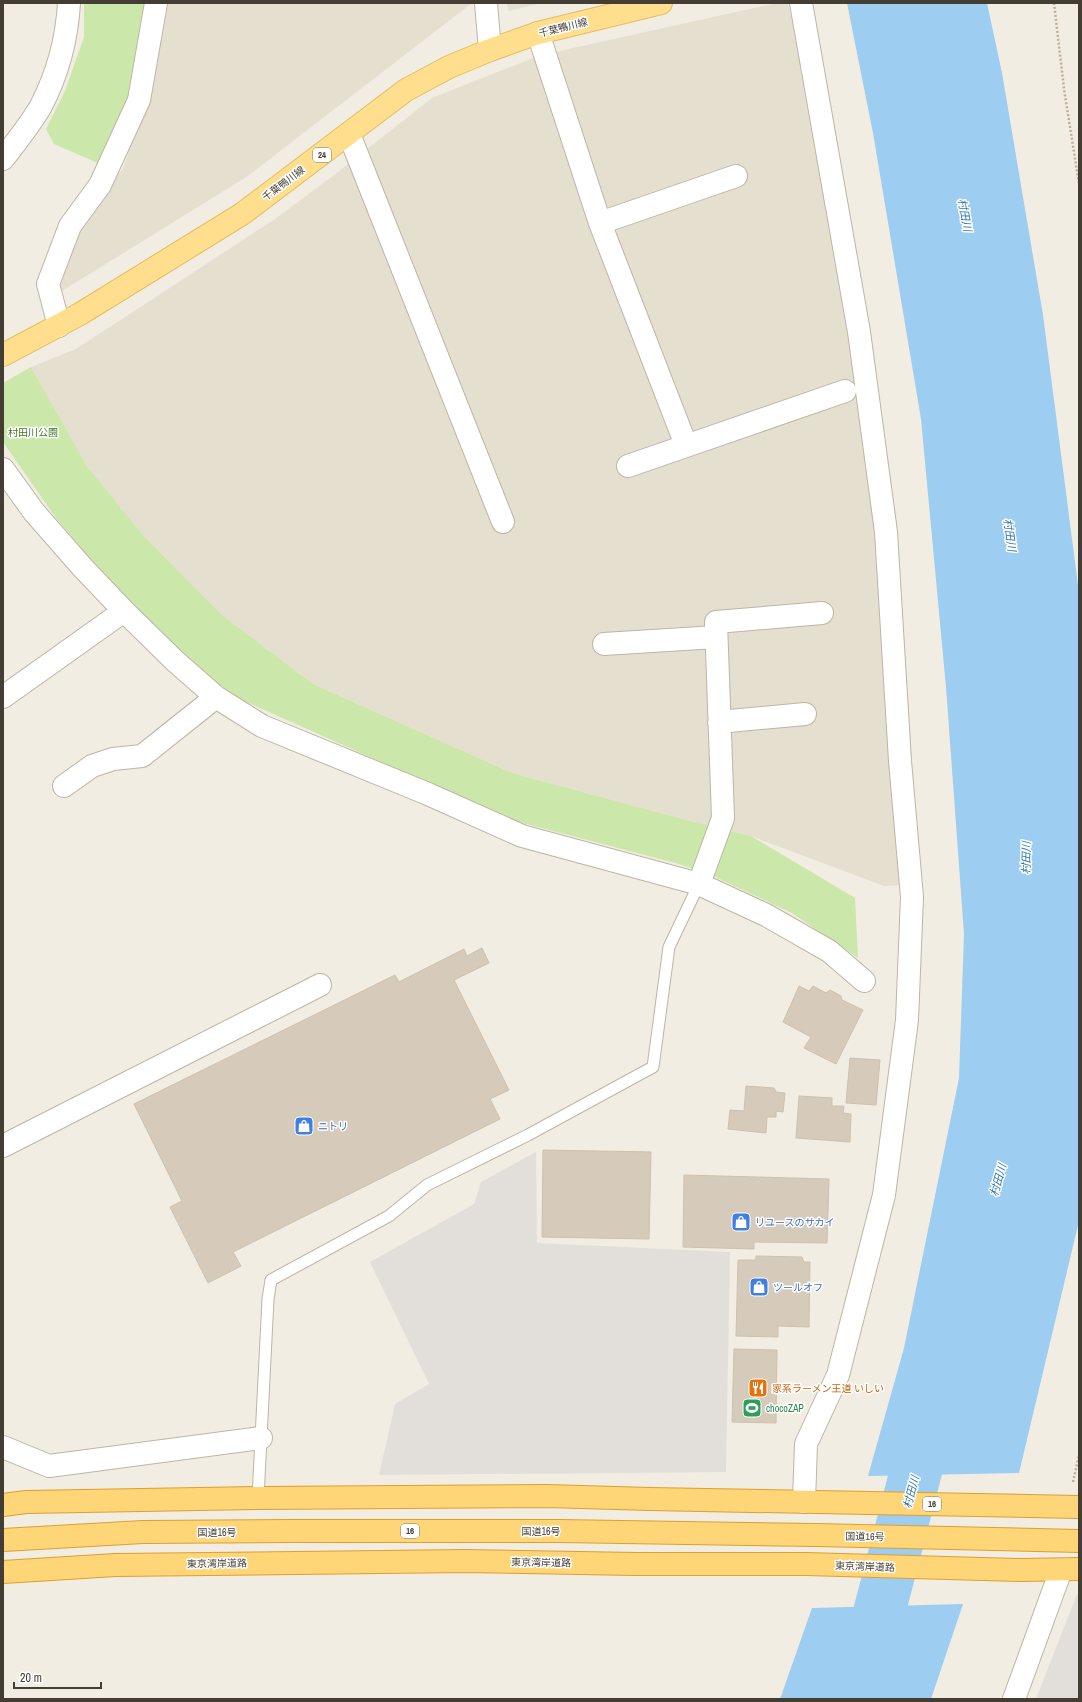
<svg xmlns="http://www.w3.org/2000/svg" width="1082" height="1702" font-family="'Archivo Narrow','Noto Sans JP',sans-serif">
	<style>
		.residential { fill: #e5dfd0 }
		.green { fill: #cbe7aa }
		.parking { fill: #e2dfdb }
		.water { fill: #9dcdf0 }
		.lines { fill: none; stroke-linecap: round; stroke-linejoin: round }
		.river { stroke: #9dcdf0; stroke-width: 52 }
		.building { fill: #d6cbbb; stroke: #cec0ab }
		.service-casing { stroke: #bdb5a5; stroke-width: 13 }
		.minor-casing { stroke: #bdb5a5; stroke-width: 24 }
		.primary-casing { stroke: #e3bc5e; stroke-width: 24 }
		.trunk-casing { stroke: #dd9f30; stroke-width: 24 }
		.path { stroke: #beb096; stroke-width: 2.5; stroke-dasharray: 2 2; stroke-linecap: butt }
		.service { stroke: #fff; stroke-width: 11 }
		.minor { stroke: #fff; stroke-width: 22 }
		.primary { stroke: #ffdf8e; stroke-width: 22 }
		.trunk { stroke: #fed577; stroke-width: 22 }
		.labels { text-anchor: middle; stroke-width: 3; stroke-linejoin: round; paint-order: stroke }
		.shield { fill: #fff; stroke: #7b7770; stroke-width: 1 }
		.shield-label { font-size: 9px; font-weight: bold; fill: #433d33 }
		.street-label { font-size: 10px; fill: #433d33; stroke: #fff }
		.park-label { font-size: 10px; fill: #447427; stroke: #fff }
		.shop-label { font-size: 10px; fill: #366cbe; stroke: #fff; text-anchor: start }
		.food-label { font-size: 10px; fill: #c56008; stroke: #fff; text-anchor: start }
		.leisure-label { font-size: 10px; fill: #27864d; stroke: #fff; text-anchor: start }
		.water-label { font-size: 11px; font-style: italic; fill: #2d77ae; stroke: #fff }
	</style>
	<rect width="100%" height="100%" fill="#f1ede2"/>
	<path class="residential" d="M168 3H472L248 176 62 291 58 283 61 256 123 168 150 93Z
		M506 3H541L509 11Z
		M777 3H788L820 140 872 459 904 885 884 886 751 836 694 822 512 773 313 684 222 615 142 534 87 466 31 367 76 349 275 219 338 172 432 98 533 58 564 50Z"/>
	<path class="green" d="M84 3H147L136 86 100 164 54 144 46 129 65 91 84 37Z
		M31 367 87 466 142 534 222 615 313 684 512 773 694 822 751 836 855 898 858 958 792 913 711 875 679 864 511 820 242 700 196 668 125 600 56 518 3 442V383Z"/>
	<path class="parking" d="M536 1152 537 1243 730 1252 726 1472 379 1475 395 1404 429 1384 370 1262 474 1204 481 1182Z
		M1077 1594H1079V1699H1036Z"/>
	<path class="water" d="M847 3H987L1002 73 1043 315 1079 593V1221L1019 1473 868 1476 904 1348 959 1078 964 934 946 687 921 419 873 133Z
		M963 1604 931 1699H780L812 1608Z"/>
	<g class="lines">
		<path class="river" d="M851 1699 867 1659 933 1406"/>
	</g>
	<path class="building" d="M482 948 489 963 454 980 509 1090 490 1099 500 1119 233 1252 241 1266 208 1283 170 1207 182 1201 134 1104 395 975 399 982 464 949 467 956Z
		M799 986 809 991 813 986 826 993 830 990 841 996 842 1000 863 1010 836 1064 804 1048 811 1037 783 1022Z
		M850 1058 880 1060 876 1105 846 1103Z
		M746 1086 774 1088 776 1092 785 1093 783 1112 776 1111V1117H767L766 1133 728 1129 730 1110 744 1111Z
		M799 1096 832 1098V1106H844L843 1113 851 1114 850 1142 796 1138Z
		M543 1150 651 1152 649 1239 542 1237Z
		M684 1175 829 1179 827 1243 754 1242V1249L683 1247Z
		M756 1256 802 1257 804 1262H810L809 1327 778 1326V1337L736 1336 738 1260H756Z
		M734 1349 777 1350 776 1423 732 1422Z"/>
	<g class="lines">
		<defs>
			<path id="service" d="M258 1498 268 1299 271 1280 389 1216 427 1185 528 1135 653 1067 669 947 699 884"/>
			<path id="minor" d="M486 3 490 50
				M801 3 859 332 886 532 900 761 912 897 907 1020 884 1195 838 1375 806 1444 804 1502
				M538 33 600 223 686 445
				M349 134 503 522
				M3 159C16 142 30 125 41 106 57 75 67 38 69 3
				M600 223 736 176
				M59 326 48 284 70 226 100 185 139 100 156 3
				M628 466 845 391
				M3 469 34 512 83 568 124 611 175 661 216 697 262 726 428 794 522 836 699 884 766 915 829 951 864 981
				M604 644 716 637
				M3 697 124 611
				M719 722 805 714
				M64 786 92 766 113 759 142 756 216 697
				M699 884 723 818 716 622 822 613
				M3 1146 320 985
				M3 1447 49 1466 261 1438
				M1014 1699 1061 1570"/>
			<path id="primary" d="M3 355 80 314 242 214 406 90 449 67 490 50 538 33 661 3"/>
			<path id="trunk" d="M3 1505 26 1502 258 1498 547 1496 650 1499 1079 1507
				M3 1540 143 1532 291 1531H559L816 1535 1079 1541
				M3 1572 115 1565 465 1561 636 1564H806L1021 1570 1079 1569"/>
		</defs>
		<use href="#service" class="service-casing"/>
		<use href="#minor" class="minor-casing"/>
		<use href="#primary" class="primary-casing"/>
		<use href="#trunk" class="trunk-casing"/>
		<path class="path" d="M1054 3 1064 89 1079 184
			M1073 1482 1079 1455"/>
		<use href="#service" class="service"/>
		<use href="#minor" class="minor"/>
		<use href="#primary" class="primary"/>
		<use href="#trunk" class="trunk"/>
	</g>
	<defs>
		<symbol id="shop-square" viewBox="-11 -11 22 22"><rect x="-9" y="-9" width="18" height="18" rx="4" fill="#3f7fe0" stroke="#fff"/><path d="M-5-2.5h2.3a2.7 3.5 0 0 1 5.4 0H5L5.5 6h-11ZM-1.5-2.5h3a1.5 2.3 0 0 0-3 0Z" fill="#fff"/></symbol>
		<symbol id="restaurant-square" viewBox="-11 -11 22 22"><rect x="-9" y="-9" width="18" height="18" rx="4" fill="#e8710a" stroke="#fff"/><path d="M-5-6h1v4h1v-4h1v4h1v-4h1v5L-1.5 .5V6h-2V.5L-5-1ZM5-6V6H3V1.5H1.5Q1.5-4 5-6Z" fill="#fff"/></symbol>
		<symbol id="stadium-square" viewBox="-11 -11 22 22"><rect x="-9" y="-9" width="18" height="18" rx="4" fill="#2e9e5b" stroke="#fff"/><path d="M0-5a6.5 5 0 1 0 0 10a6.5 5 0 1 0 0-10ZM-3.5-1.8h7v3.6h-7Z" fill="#fff"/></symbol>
	</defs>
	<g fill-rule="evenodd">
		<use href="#shop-square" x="293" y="1115" width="22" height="22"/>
		<use href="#shop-square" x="730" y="1211" width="22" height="22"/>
		<use href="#shop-square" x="748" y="1276" width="22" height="22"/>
		<use href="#restaurant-square" x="747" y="1377" width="22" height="22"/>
		<use href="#stadium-square" x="741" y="1397" width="22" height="22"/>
	</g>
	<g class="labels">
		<g class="shield">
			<rect x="313" y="148" width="18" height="14" rx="3"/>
			<rect x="923" y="1497" width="18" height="14" rx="3"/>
			<rect x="401" y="1524" width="18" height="14" rx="3"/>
		</g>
		<g class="shield-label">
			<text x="322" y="158">24</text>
			<text x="932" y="1507">16</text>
			<text x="410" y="1534">16</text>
		</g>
		<g class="street-label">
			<text transform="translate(563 27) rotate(-14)" y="4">千葉鴨川線</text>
			<text transform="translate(283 183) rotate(-37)" y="4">千葉鴨川線</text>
			<text x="541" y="1535">国道16号</text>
			<text x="217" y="1536">国道16号</text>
			<text transform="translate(865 1536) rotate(1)" y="4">国道16号</text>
			<text transform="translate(541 1562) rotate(1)" y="4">東京湾岸道路</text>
			<text transform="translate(217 1563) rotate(-1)" y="4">東京湾岸道路</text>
			<text transform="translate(865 1566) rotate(2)" y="4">東京湾岸道路</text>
		</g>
		<g class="park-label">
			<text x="33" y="436">村田川公園</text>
		</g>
		<g class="shop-label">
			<text x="318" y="1130">ニトリ</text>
			<text x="755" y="1226">リユースのサカイ</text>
			<text x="773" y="1291">ツールオフ</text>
		</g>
		<g class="food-label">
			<text x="772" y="1392">家系ラーメン王道 いしい</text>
		</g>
		<g class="leisure-label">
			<text x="766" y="1412">chocoZAP</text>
		</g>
		<g class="water-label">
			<text transform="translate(965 215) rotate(79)" y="4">村田川</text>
			<text transform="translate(1010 535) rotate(82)" y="4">村田川</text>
			<text transform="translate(1026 858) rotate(-89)" y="4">村田川</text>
			<text transform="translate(998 1180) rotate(-74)" y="4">村田川</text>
			<text transform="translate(911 1492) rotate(-75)" y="4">村田川</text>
		</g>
	</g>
	<rect width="1082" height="1702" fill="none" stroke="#433d33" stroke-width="8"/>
	<path d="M14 1682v6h87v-6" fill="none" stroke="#433d33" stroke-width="2"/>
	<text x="20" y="1682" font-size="12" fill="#433d33" stroke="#ffffff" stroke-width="3" paint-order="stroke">20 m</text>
</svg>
